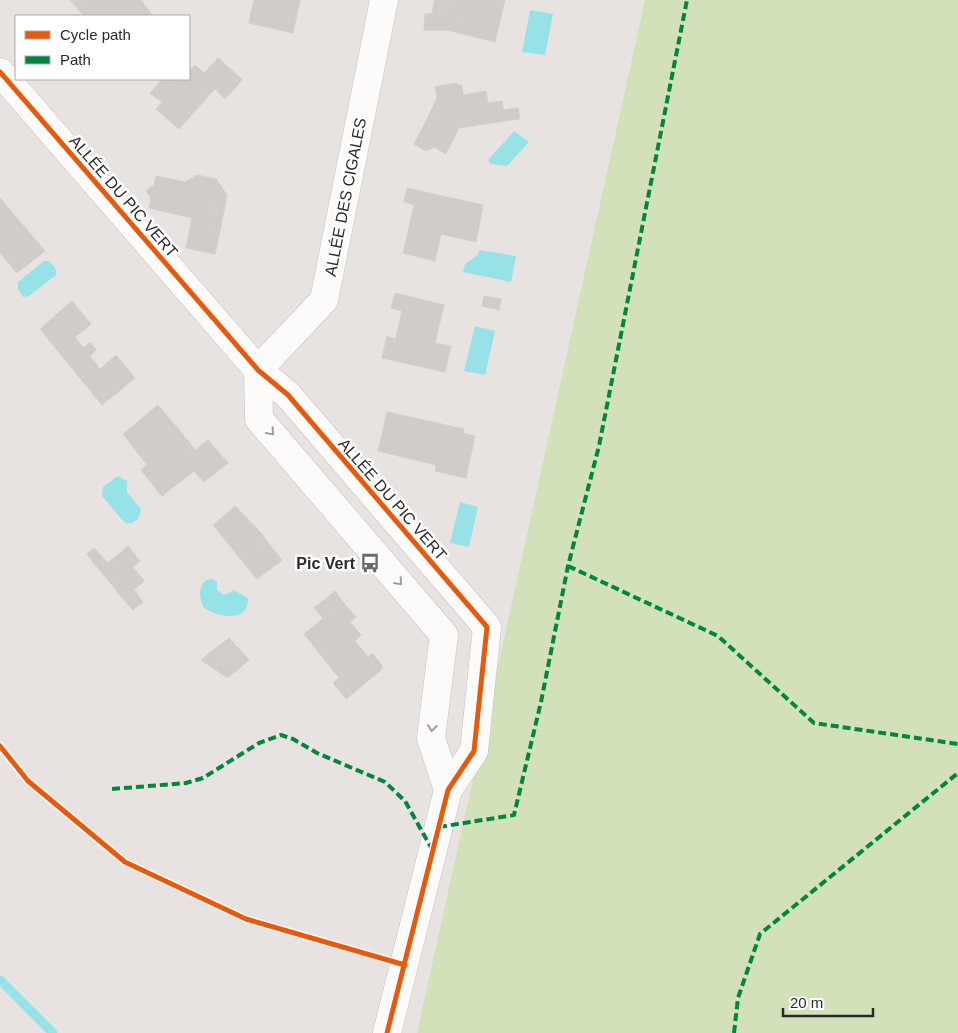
<svg xmlns="http://www.w3.org/2000/svg" width="958" height="1033" font-family="Arial,sans-serif">
	<style>
		.green { fill: #d2e1ba }
		.water { fill: #97e2e6 }
		.lines { fill: none; stroke-linecap: round; stroke-linejoin: round }
		.stream { stroke: #97e2e6; stroke-width: 9 }
		.building { fill: #cfccc9; stroke: #d3cfcc }
		.minor-casing { stroke: #c2c1c1; stroke-width: 29 }
		.minor { stroke: #fcfbfa; stroke-width: 28 }
		.quiet { stroke: #00873e; stroke-width: 4; stroke-dasharray: 8 4; stroke-linecap: butt }
		.cycleway-casing { stroke: #fff; stroke-width: 8 }
		.cycleway { stroke: #e8590c; stroke-width: 5 }
		.oneway { stroke: #9e9d9c }
		.labels { text-anchor: middle; stroke-width: 5; stroke-linejoin: round; paint-order: stroke }
		.street-label { font-size: 16px; fill: #2a2a2a; stroke: #fff }
		.poi-label { font-size: 16px; font-weight: bold; fill: #2a2a2a; stroke: #fff; text-anchor: end }
	</style>
	<rect width="100%" height="100%" fill="#e8e3e0"/>
	<path class="green" d="M645 0H958V1033H417Z"/>
	<path class="water" d="M530 10 553 14 545 55 522 52Z
		M514 131 529 142 507 166 490 164 488 160Z
		M479 250 516 256 511 282 463 272 465 264 478 255Z
		M44 261H49L56 269V275L29 296 23 297 18 289V282Z
		M475 326 495 331 485 375 464 371Z
		M118 476 127 481V492L141 509C140 519 135 524 125 523L102 496 103 487Z
		M460 502 478 507 469 547 450 543Z
		M213 579 217 582V590L224 595 234 590 248 598C249 624 218 617 204 608 199 599 198 587 206 580Z"/>
	<g class="lines">
		<path class="stream" d="M0 980 53 1033"/>
	</g>
	<path class="building" d="M70 0H77L91 16H84Z
		M77 0H141L153 16H130L128 14 126 16H91Z
		M254 0H300L293 33 249 23Z
		M435 0H505L495 42 447 30H424L425 14 442 13 463 19 464 9 434 2Z
		M434 2 464 9 463 19 442 13 432 14Z
		M218 58 236 74 232 78 237 86 225 99 215 89 209 95 204 91 199 97 204 101 179 129 156 109 162 102 150 93 163 79H177L180 81 189 79V72L195 65 204 73Z
		M236 74 242 79 237 86 232 78Z
		M455 83 462 86 463 95 486 91 491 123 459 128 446 154 434 147 426 151 414 144 424 125 433 124 436 118 429 115 437 98 435 87Z
		M204 91 209 95 204 101 199 97Z
		M502 101 505 121 491 123 488 103Z
		M518 108 520 119 505 121 503 110Z
		M429 115 436 118 433 124 424 125Z
		M197 175 216 179 227 195 212 205 207 228 220 231 215 254 186 248 192 218 149 208 151 198 146 191 154 185 156 176 185 182Z
		M407 188 483 205 476 242 441 234 435 261 403 253 408 232 414 226 419 206 404 202Z
		M227 195 220 231 207 228 212 205Z
		M0 198 45 251 17 273 0 253Z
		M414 205 419 206 414 226 408 232Z
		M395 293 444 305 435 343 451 346 445 372 391 360 402 311 391 308Z
		M484 296 501 299 499 310 482 306Z
		M72 301 91 324 75 337 100 369 116 355 135 378 102 405 40 329Z
		M387 336 396 339 391 360 382 358Z
		M90 342 96 350 90 356 83 348Z
		M158 405 185 437 178 443 188 456 208 440 228 463 204 482 194 471 162 496 141 470 147 465 123 434Z
		M387 412 464 429 463 433 475 436 466 478 435 471 436 465 378 451Z
		M185 437 195 450 188 456 178 443Z
		M235 506 262 534 255 540 263 549 269 544 282 560 257 579 213 525Z
		M262 534 269 544 263 549 255 540Z
		M128 546 140 561 126 573 114 558Z
		M94 548 101 555 93 562 87 554Z
		M101 555 107 563 114 558 126 573 112 585 93 562Z
		M133 567 144 581 123 599 112 585Z
		M134 590 143 602 133 610 123 599Z
		M335 591 343 602 323 618 314 608Z
		M343 602 356 617 350 622 361 635 355 641 380 671 352 694 304 634Z
		M229 638 233 642 216 655 221 661 213 668 201 660Z
		M233 642 237 648 221 661 216 655Z
		M238 647 249 660 241 667 230 654Z
		M372 653 383 667 380 671 368 657Z
		M230 654 241 667 227 678 213 668Z
		M339 678 352 694 346 699 333 683Z"/>
	<g class="lines">
		<defs>
			<path id="minor" d="M0 72 258 370 288 395 487 627 474 751 448 790 387 1033
				M258 370 259 419 444 635 431 738 448 790
				M258 370 324 300 384 0"/>
		</defs>
		<use href="#minor" class="minor-casing"/>
		<use href="#minor" class="minor"/>
		<path class="quiet" d="M568 566 718 636 814 723 958 744
			M112 789 186 783 203 778 259 743 281 735 293 739 317 753 385 782 405 801 433 851
			M439 827 514 815 541 702 568 566 599 446 687 0
			M734 1033 738 998 760 934 958 773"/>
		<defs>
			<path id="cycleway" d="M0 72 258 370 288 395 487 627 474 751 448 790 387 1033
				M0 746 28 781 125 862 246 919 405 965"/>
		</defs>
		<use href="#cycleway" class="cycleway-casing"/>
		<use href="#cycleway" class="cycleway"/>
	</g>
	<defs><path id="oneway-chevron" d="M-2-3.5L2.5 0L-2 3.5" fill="none" stroke-width="1.6" stroke-linecap="round" stroke-linejoin="round" transform="scale(1.25)"/></defs>
	<g class="oneway">
		<use href="#oneway-chevron" transform="translate(271 432) rotate(49)"/>
		<use href="#oneway-chevron" transform="translate(399 582) rotate(49)"/>
		<use href="#oneway-chevron" transform="translate(432 728) rotate(97)"/>
	</g>
	<defs>
		<symbol id="bus-bare" viewBox="-9 -9 18 18"><path d="M-5-6H5V4H4V6H2V4H-2V6H-4V4H-5ZM-3.5-4V0h7V-4ZM-3.5 1.2v1.5H-2V1.2ZM2 1.2v1.5H3.5V1.2Z" fill="#6c6b6a" stroke="#fff" stroke-width="2.5" paint-order="stroke"/></symbol>
	</defs>
	<g fill-rule="evenodd">
		<use href="#bus-bare" x="356" y="549" width="28" height="28"/>
	</g>
	<g class="labels">
		<g class="street-label">
			<text transform="translate(124 196) rotate(49)" y="6">ALLÉE DU PIC VERT</text>
			<text transform="translate(345 197) rotate(-79)" y="6">ALLÉE DES CIGALES</text>
			<text transform="translate(393 499) rotate(49)" y="6">ALLÉE DU PIC VERT</text>
		</g>
		<g class="poi-label">
			<text x="355" y="569">Pic Vert</text>
		</g>
	</g>
	<rect x="15" y="15" width="175" height="65" fill="#ffffff" stroke="#aaaaaa"/>
	<rect x="25" y="31" width="25" height="8" fill="#e8590c" stroke="#aaaaaa"/>
	<text x="60" y="40" font-size="15" fill="#2a2a2a">Cycle path</text>
	<rect x="25" y="56" width="25" height="8" fill="#00873e" stroke="#aaaaaa"/>
	<text x="60" y="65" font-size="15" fill="#2a2a2a">Path</text>
	<path d="M783 1008v8h90v-8" fill="none" stroke="#2a2a2a" stroke-width="2.5"/>
	<text x="790" y="1008" font-size="15" fill="#2a2a2a" stroke="#ffffff" stroke-width="4" paint-order="stroke">20 m</text>
</svg>
